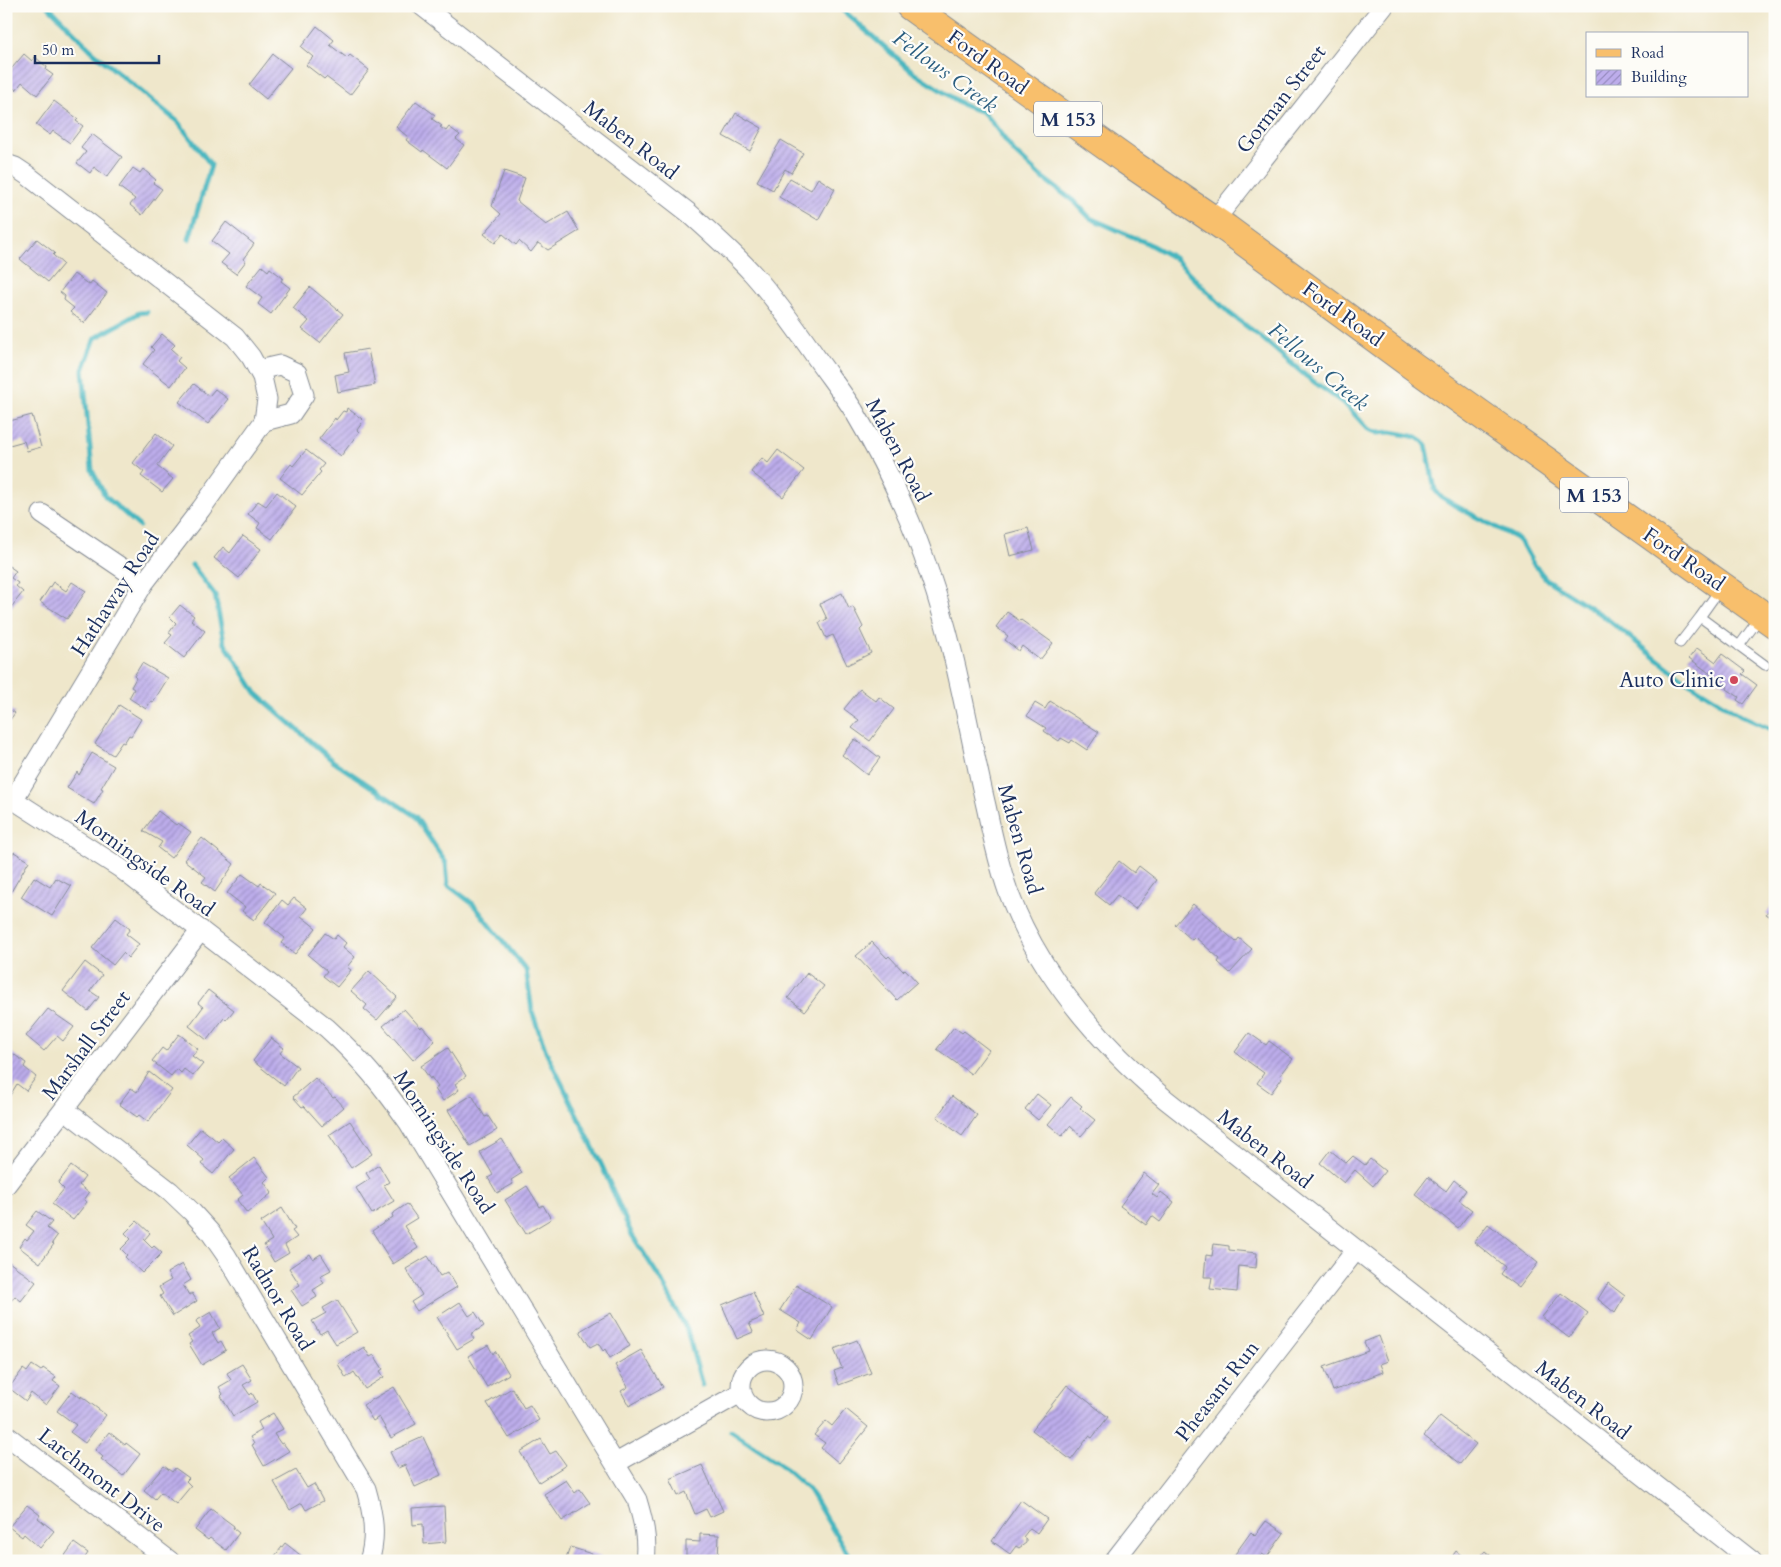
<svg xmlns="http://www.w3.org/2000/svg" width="1781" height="1567" font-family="Cardo,serif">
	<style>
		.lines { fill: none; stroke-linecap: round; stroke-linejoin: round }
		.stream { stroke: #47b6bf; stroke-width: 5 }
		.building { fill: url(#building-hatch) }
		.lane-casing { stroke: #858b94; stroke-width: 11 }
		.street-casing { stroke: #858b94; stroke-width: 21 }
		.primary-casing { stroke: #858b94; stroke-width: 30 }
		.lane { stroke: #fff; stroke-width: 9 }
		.street { stroke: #fff; stroke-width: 19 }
		.primary { stroke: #f8bf6c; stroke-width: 28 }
		.poi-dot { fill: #d1495b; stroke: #fdfcf7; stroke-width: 2 }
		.labels { text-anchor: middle; stroke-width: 4.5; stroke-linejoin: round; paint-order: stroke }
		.shield { fill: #fdfcf7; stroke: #5f6c8c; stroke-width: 1 }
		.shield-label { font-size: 20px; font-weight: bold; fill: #1b2f5e }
		.street-label { font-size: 21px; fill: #1b2f5e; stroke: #fdfcf7 }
		.poi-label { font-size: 21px; fill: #1b2f5e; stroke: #fdfcf7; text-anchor: end }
		.water-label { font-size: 22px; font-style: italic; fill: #2a5e80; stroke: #fdfcf7 }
	</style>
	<defs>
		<pattern id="building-hatch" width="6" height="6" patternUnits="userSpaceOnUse" patternTransform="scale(1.25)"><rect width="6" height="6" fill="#bdadeb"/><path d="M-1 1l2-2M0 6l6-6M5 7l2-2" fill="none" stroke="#998dc2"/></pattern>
	</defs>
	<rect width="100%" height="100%" fill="#fdfcf7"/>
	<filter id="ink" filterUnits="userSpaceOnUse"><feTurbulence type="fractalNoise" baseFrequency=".02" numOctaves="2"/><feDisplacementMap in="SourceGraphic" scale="10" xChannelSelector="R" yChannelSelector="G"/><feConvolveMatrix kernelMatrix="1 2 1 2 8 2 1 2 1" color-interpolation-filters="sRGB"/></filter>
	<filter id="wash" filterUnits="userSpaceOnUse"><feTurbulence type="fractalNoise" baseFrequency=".0096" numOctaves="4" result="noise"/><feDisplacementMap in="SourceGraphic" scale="20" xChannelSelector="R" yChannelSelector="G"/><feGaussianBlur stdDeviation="1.12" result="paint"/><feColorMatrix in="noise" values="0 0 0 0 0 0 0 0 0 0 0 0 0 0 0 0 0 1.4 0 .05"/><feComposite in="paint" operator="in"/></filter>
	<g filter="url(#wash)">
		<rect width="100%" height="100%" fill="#efe7cb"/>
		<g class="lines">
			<path class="stream" d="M48 6 93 52 178 122 211 165 189 239
				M838 6 913 72 965 106 983 112 991 121 1014 152 1039 175 1076 203 1090 218 1147 243 1174 258 1229 313 1261 337 1306 376 1346 405 1368 429 1378 433 1391 432 1402 434 1417 437 1423 441 1426 445 1428 454 1435 490 1440 496 1454 505 1516 538 1522 544 1532 562 1547 580 1602 615 1680 677 1742 716 1775 731
				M139 526 105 496 92 470 83 370 95 338 139 313 147 312
				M192 565 215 595 224 642 256 693 334 762 415 816 446 863 448 885 473 904 526 970 532 1011 545 1049 602 1166 632 1235 661 1280 687 1330 702 1385
				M731 1431 780 1464 809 1490 852 1561"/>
		</g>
		<g id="blocks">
			<path class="building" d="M317 26 334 40 330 45 347 58 350 55 369 70 350 95 326 77 324 79 306 65 313 57 301 47Z
				M24 54 32 61 35 57 47 67 46 70 53 75 37 95 22 82 16 90 6 82V75Z
				M273 54 291 68 266 99 249 85Z
				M54 101 78 119 76 121 83 126 70 143 53 131 50 135 36 125Z
				M416 101 435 115 432 119 442 126 440 127 446 131 449 127 460 135 456 139 464 145 447 168 423 150 422 152 406 140 408 137 396 127Z
				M736 113 762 128 750 151 723 136Z
				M92 134 122 157 107 177 94 167 90 173 77 163 86 152 81 148Z
				M781 140 803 153 791 173 785 169 773 190 757 181Z
				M133 168 140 173 143 169 156 180 153 183 162 189 142 215 130 205 135 199 119 187Z
				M504 171 525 178 517 201 546 225 568 212 579 231 548 250 538 243 531 252 519 241 516 245 503 234 495 243 484 234 501 214 492 206Z
				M790 178 811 190 818 178 835 189 818 220 779 197Z
				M226 222 254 244 243 259 246 261 236 274 221 263 229 254 212 241Z
				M37 239 55 253 53 255 63 264 48 282 20 259Z
				M262 266 268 271 270 268 283 278 281 281 290 288 271 314 258 304 262 298 246 286Z
				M74 274 89 285 92 281 107 293 84 323 70 312 74 308 64 300 65 296 60 292Z
				M310 287 343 314 320 343 302 329 309 321 293 308Z
				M162 334 175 345 171 349 180 357 177 361 185 368 171 386 143 364 154 350 151 347Z
				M368 349 375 385 338 392 335 375 349 372 345 353Z
				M194 384 209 396 215 389 228 399 208 424 179 402Z
				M347 408 362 419 360 421 362 423 357 430 359 432 341 456 319 439 335 418 336 420 343 411 346 412Z
				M32 415 41 447 27 451 24 441 6 446V422Z
				M156 433 172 446 157 466 173 479 162 492 141 476 144 472 133 463Z
				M306 450 324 464 319 470 321 472 302 495 280 478 291 464 293 466Z
				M778 450 804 470 783 497 751 472 762 458 768 463Z
				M277 492 296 507 272 539 257 528 260 523 248 514 258 501 266 506Z
				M1028 528 1034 550 1010 556 1005 534Z
				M243 536 261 549 239 578 214 558 223 547 230 553Z
				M6 564 16 571 11 578 18 583 16 586 23 592 9 610 6 608Z
				M53 582 66 591 72 582 86 591 67 619 40 602Z
				M842 593 849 609 853 607 863 627 860 630 871 653 847 665 833 635 826 638 819 623 827 619 820 604Z
				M180 605 194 616 191 620 205 631 184 658 165 643 172 635 169 633 176 623 170 617Z
				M1007 612 1020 621 1021 620 1053 643 1040 660 1022 646 1019 651 1005 640 1008 636 996 627Z
				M1697 648 1716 662 1722 654 1745 671 1742 674 1757 685 1743 704 1737 700 1739 697 1727 689 1728 687 1689 658Z
				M142 663 168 678 153 702 151 701 146 709 129 698 134 689 131 687 136 678 134 676Z
				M860 689 876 701 879 697 894 709 870 741 852 728 859 720 844 709Z
				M1050 701 1099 732 1087 750 1072 740 1070 743 1061 738 1059 741 1044 731 1046 728 1027 716 1035 703 1045 709Z
				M119 705 141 719 131 736 129 735 124 743 122 742 113 755 95 744Z
				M6 707 15 713 6 725Z
				M855 739 880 758 867 775 842 755Z
				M92 753 114 766 101 788 103 789 94 804 67 788 77 772 79 775Z
				M158 811 176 825 178 823 191 832 171 858 158 848 162 842 143 831Z
				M202 838 234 864 215 892 202 882 206 877 184 860Z
				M14 852 29 861 11 892 6 889V855L10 858Z
				M1119 861 1134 873 1139 866 1157 880 1135 909 1117 895 1109 905 1094 893Z
				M242 874 259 886 261 883 275 893 254 920 242 911 245 907 227 893Z
				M34 877 50 887 56 878 71 886 52 916 21 897Z
				M294 898 307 908 301 916 316 928 295 954 281 943 285 938 265 922 282 900 288 905Z
				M1775 901V920L1766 914Z
				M1193 904 1236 942 1239 938 1252 949 1230 973 1218 962 1220 959 1195 937 1192 940 1175 925Z
				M116 918 130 929 126 934 139 944 128 958 123 953 113 965 92 948Z
				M325 933 334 939 337 935 346 943 343 947 355 957 347 967 351 970 337 987 323 976 327 971 308 955Z
				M872 942 887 958 889 956 903 971 905 969 917 982 897 1000 856 956Z
				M85 962 102 975 90 991 99 997 88 1011 63 991Z
				M369 971 397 997 377 1020 364 1009 367 1005 351 991Z
				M807 973 824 986 805 1011 788 998Z
				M208 990 234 1010 226 1020 224 1018 207 1040 189 1026 203 1007 198 1003Z
				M48 1009 74 1027 63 1041 57 1036 44 1051 26 1036Z
				M404 1009 421 1028 422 1026 435 1041 413 1060 383 1026Z
				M954 1027 962 1033 964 1031 989 1050 971 1074 937 1049Z
				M1249 1033 1266 1045 1269 1041 1293 1059 1280 1076 1282 1078 1271 1093 1257 1083 1264 1073 1235 1052Z
				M179 1034 198 1049 192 1056 203 1064 193 1076 184 1069 181 1073 177 1069 171 1076 152 1061 162 1048 166 1051Z
				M271 1038 284 1048 280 1053 298 1067 284 1086 253 1061Z
				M448 1048 466 1076 455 1084 459 1090 443 1101 435 1089 438 1087 431 1077 430 1079 421 1066Z
				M12 1053 26 1063 24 1067 36 1077 26 1091 17 1084 9 1097 6 1095V1061Z
				M149 1072 172 1090 148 1122 139 1115 137 1117 119 1104 131 1088 137 1092Z
				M315 1078 333 1098 335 1097 344 1107 322 1126 304 1106 302 1107 293 1097Z
				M1037 1094 1051 1105 1038 1120 1025 1109Z
				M472 1095 485 1117 488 1116 497 1130 470 1146 448 1110Z
				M952 1096 977 1115 962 1136 937 1117Z
				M1071 1097 1082 1106 1080 1108 1095 1120 1081 1136 1070 1126 1062 1136 1048 1124Z
				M350 1121 372 1154 351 1168 329 1135Z
				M201 1128 218 1142 222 1138 234 1149 213 1174 201 1164 204 1160 187 1145Z
				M502 1139 522 1173 511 1180 513 1184 497 1193 488 1178 493 1175 480 1152Z
				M1330 1150 1346 1163 1353 1156 1365 1165 1370 1159 1385 1171 1373 1186 1355 1170 1344 1183 1320 1163Z
				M254 1158 269 1177 264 1182 272 1193 247 1213 237 1200 243 1195 229 1178Z
				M379 1165 389 1182 384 1185 394 1201 372 1214 356 1188 370 1179 366 1173Z
				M71 1166 85 1177 79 1185 89 1193 84 1200 87 1202 73 1220 52 1204 64 1189 58 1183Z
				M1144 1173 1159 1185 1152 1194 1157 1198 1161 1192 1174 1202 1160 1222 1152 1216 1146 1225 1120 1206Z
				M1428 1177 1446 1191 1454 1180 1466 1190 1459 1200 1472 1210 1458 1228 1415 1194Z
				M527 1186 540 1207 543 1205 551 1219 526 1234 505 1200Z
				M407 1204 417 1218 404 1226 418 1248 393 1264 372 1231 393 1217 392 1214Z
				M282 1208 295 1229 292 1231 297 1237 285 1245 289 1253 274 1262 264 1245 272 1240 261 1222Z
				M37 1211 52 1222 47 1228 57 1236 52 1243 54 1244 40 1263 19 1247 25 1238 27 1240 34 1231 26 1225Z
				M137 1221 150 1233 144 1240 152 1248 154 1246 162 1253 142 1273 125 1257 127 1255 121 1249 131 1239 125 1233Z
				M1488 1224 1538 1263 1519 1288 1500 1274 1505 1267 1474 1242Z
				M1214 1244 1229 1246V1250L1257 1253 1256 1268 1239 1266 1237 1292 1210 1289 1212 1277H1204L1206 1255 1212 1256Z
				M310 1254 313 1259 321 1254 331 1270 320 1276 324 1283 313 1290 317 1297 302 1306 291 1290 300 1285 289 1268Z
				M428 1256 440 1276 448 1272 457 1287 417 1311 411 1302 422 1295 406 1269Z
				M9 1262 36 1282 21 1301 15 1296 6 1307V1266Z
				M182 1264 191 1280 183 1285 189 1295 192 1293 197 1301 173 1316 160 1296 163 1294 159 1287 171 1280 167 1273Z
				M1608 1283 1625 1296 1615 1313 1598 1299Z
				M796 1285 832 1307 812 1340 797 1330 801 1323 780 1310Z
				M753 1292 764 1317 749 1323 753 1332 737 1339 722 1305Z
				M1561 1293 1588 1313 1569 1338 1542 1317Z
				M337 1300 357 1332 336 1344 327 1330 320 1334 312 1321 326 1313 323 1308Z
				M460 1302 469 1316 475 1312 484 1326 471 1334 474 1339 457 1349 437 1317Z
				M211 1312 220 1328 212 1333 218 1343 221 1341 226 1350 202 1365 189 1344 192 1342 188 1336 200 1328 196 1321Z
				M611 1313 630 1346 610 1358 605 1349 603 1351 598 1343 590 1347 580 1331Z
				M1379 1336 1388 1361 1380 1364 1383 1372 1333 1391 1324 1367 1368 1351 1364 1342Z
				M857 1340 871 1373 839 1385 834 1371 842 1368 834 1349Z
				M488 1345 493 1354 495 1351 509 1374 487 1387 468 1356Z
				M364 1347 370 1357 374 1355 383 1369 380 1371 384 1377 365 1389 354 1372 346 1378 338 1364Z
				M641 1350 663 1387 629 1406 621 1391 628 1387 615 1365Z
				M242 1364 252 1380 243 1385 250 1395 252 1393 257 1402 233 1416 221 1396 223 1394 219 1387 231 1380 227 1373Z
				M32 1365 41 1371 43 1368 56 1377 53 1381 60 1386 46 1405 31 1393 26 1401 9 1388 23 1369 27 1372Z
				M1067 1385 1108 1417 1092 1438 1089 1436 1071 1460 1032 1430Z
				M394 1387 416 1424 391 1438 379 1417 373 1421 363 1405Z
				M512 1388 524 1408 530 1405 539 1420 509 1438 487 1403Z
				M72 1391 81 1398V1396L106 1415 85 1443 70 1432 76 1425 57 1411Z
				M846 1409 868 1427 839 1463 821 1448 825 1443 814 1435 826 1421 832 1426Z
				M273 1413 283 1429 274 1434 281 1444 283 1443 289 1451 264 1466 252 1445 254 1444 250 1437 262 1430 258 1422Z
				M1440 1416 1476 1444 1460 1464 1424 1436Z
				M109 1432 125 1445 126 1443 140 1454 123 1476 101 1459 103 1457 95 1450Z
				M423 1437 441 1475 415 1487 405 1465 398 1468 390 1452Z
				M541 1439 550 1454 556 1451 566 1465 539 1482 520 1452Z
				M702 1465 723 1511 710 1517 706 1509 695 1514 686 1492 678 1496 670 1479Z
				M164 1466 172 1472 175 1468 189 1478 186 1481 191 1486 176 1504 161 1492 155 1499 144 1490Z
				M296 1470 307 1488 314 1484 323 1501 306 1510 302 1503 290 1510 274 1482Z
				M566 1480 575 1493 580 1489 590 1503 562 1521 544 1494Z
				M1021 1500 1047 1519 1037 1533 1030 1528 1023 1537 1026 1539V1543L1019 1548 1016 1546 1010 1554 992 1541Z
				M27 1505 40 1515 38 1518 54 1531 40 1548 24 1534 22 1537 9 1527Z
				M444 1506 446 1542 424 1544 423 1524 413 1525 412 1508Z
				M211 1509 234 1526 233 1528 239 1533 226 1550 210 1538 208 1540 195 1530Z
				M1266 1521 1284 1533 1267 1557 1262 1554 1257 1561H1230L1251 1532 1255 1536Z
				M700 1534 719 1535 718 1561H693L694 1556H686V1541L700 1542Z
				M74 1543 88 1553 84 1559 87 1561H61Z
				M285 1543 308 1561H271Z
				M570 1547 601 1557 600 1561H562L563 1557 566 1559Z
				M1456 1551 1468 1561H1449Z
				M1485 1551 1497 1561H1477Z"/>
		</g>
	</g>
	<g filter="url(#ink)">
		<use href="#blocks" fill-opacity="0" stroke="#858b94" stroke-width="1"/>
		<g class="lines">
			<defs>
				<path id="lane" d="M1700 617 1720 589
					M1680 643 1700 617 1765 665
					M1739 646 1761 616"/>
				<path id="street" d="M422 6 689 213C711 233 733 252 753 274 777 301 798 331 818 360 830 377 843 394 854 411 885 463 911 517 930 575 956 650 968 729 986 806 992 834 998 863 1008 891 1039 974 1098 1042 1165 1099L1752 1561
					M6 164 15 167 27 175 235 337 251 357 262 377 267 399 264 421 201 509 144 583 13 800
					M1214 221 1384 6
					M258 370 280 365 297 373 304 395 291 414 264 421
					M42 514 144 583
					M6 795 120 868 327 1028C360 1058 383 1086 409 1123L637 1500C643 1520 648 1539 645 1561
					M65 1110 170 1191 191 1211 210 1232 226 1255 366 1489C373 1513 377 1537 369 1561
					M6 1185 201 930
					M741 1386a26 26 0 1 1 52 0a26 26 0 1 1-52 0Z
					M6 1435 170 1561
					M616 1463 742 1392
					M1114 1561 1356 1250"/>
				<path id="primary" d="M910 6 1127 161 1227 229 1413 366 1775 624"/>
			</defs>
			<use href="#lane" class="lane-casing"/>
			<use href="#street" class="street-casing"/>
			<use href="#primary" class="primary-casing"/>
			<use href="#lane" class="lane"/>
			<use href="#street" class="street"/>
			<use href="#primary" class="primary"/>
		</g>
	</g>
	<circle class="poi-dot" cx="1734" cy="680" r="5"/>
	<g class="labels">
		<g class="shield">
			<rect x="1034" y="101.5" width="68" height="35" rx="4"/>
			<rect x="1560" y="477.5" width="68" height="35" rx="4"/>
		</g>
		<g class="shield-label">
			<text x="1068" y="126">M 153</text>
			<text x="1594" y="502">M 153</text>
		</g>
		<g class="street-label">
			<text transform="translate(988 62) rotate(36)" y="7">Ford Road</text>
			<text transform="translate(1281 99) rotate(-52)" y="7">Gorman Street</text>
			<text transform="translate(631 140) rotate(38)" y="7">Maben Road</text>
			<text transform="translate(1343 314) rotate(36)" y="7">Ford Road</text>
			<text transform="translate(898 450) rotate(62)" y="7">Maben Road</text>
			<text transform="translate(1684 559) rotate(35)" y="7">Ford Road</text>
			<text transform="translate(115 594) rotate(-57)" y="7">Hathaway Road</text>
			<text transform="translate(1020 839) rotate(74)" y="7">Maben Road</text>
			<text transform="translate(145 863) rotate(36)" y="7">Morningside Road</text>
			<text transform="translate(86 1045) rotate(-53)" y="7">Marshall Street</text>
			<text transform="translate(444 1142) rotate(57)" y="7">Morningside Road</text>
			<text transform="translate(1265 1149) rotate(38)" y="7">Maben Road</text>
			<text transform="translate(278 1298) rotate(59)" y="7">Radnor Road</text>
			<text transform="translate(1217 1391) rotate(-52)" y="7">Pheasant Run</text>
			<text transform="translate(1583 1400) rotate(38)" y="7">Maben Road</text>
			<text transform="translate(102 1480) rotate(38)" y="7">Larchmont Drive</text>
		</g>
		<g class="poi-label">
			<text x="1724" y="687">Auto Clinic</text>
		</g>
		<g class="water-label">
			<text transform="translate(946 71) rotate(36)" y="8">Fellows Creek</text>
			<text transform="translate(1319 366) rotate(40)" y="8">Fellows Creek</text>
		</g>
	</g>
	<rect width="1781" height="1567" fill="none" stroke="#fdfcf7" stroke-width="25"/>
	<rect x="1586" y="32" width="162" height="65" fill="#fdfcf7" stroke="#a3aaba"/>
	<rect x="1596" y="49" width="25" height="8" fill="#f8bf6c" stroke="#a3aaba"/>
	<text x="1631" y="58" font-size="15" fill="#1b2f5e">Road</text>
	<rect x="1596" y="70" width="25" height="15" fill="url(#building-hatch)" stroke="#a3aaba"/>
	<text x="1631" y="82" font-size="15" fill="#1b2f5e">Building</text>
	<path d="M35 55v8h124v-8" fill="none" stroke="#1b2f5e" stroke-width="2.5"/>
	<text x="42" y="55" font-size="15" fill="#1b2f5e" stroke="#fdfcf7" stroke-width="4" paint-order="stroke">50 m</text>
</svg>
